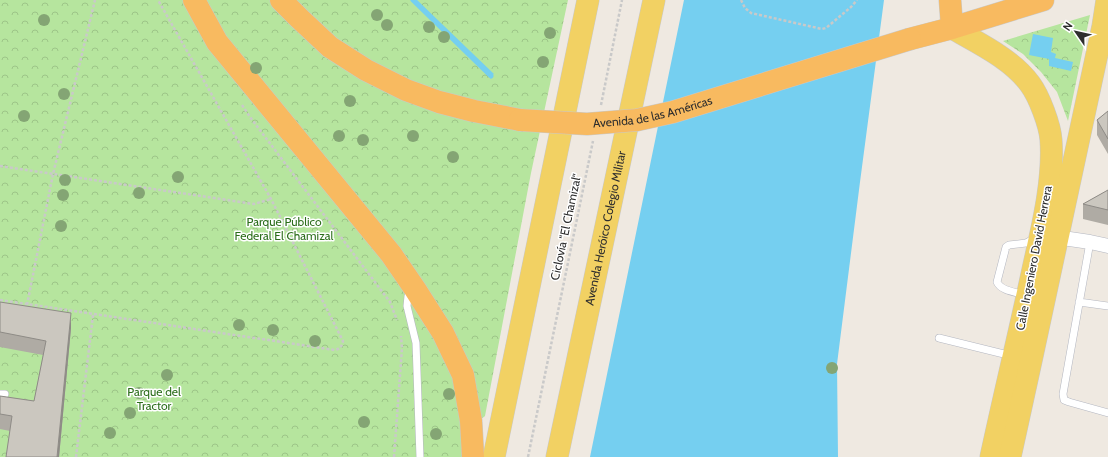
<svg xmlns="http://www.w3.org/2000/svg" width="1108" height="457" font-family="Cabin,sans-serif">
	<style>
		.park { fill: url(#park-crowns) }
		.water { fill: #75cff0 }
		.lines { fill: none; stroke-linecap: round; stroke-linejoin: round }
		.stream { stroke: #75cff0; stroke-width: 5 }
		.service-casing { stroke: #b4b7c1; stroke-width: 8 }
		.minor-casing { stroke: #b4b7c1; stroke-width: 15 }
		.primary-casing { stroke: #c9c9c9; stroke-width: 23 }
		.trunk-casing { stroke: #c9c9c9; stroke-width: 23 }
		.path { stroke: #c9c9c9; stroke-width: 2.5; stroke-dasharray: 3 2; stroke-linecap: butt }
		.service { stroke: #fff; stroke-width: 7 }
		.minor { stroke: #fff; stroke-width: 14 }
		.primary { stroke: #f2d163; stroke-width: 22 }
		.trunk { stroke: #f8ba60; stroke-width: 22 }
		.trunk-bridge-casing { stroke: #c9c9c9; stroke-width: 23; stroke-linecap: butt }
		.trunk-bridge { stroke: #f8ba60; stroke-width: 22 }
		.tree { fill: #84a574 }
		.wall { fill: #afaba4 }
		.shaded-wall { fill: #8e8b86 }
		.building { fill: #cbc7bf; stroke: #8e8b86 }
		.labels { text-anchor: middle; stroke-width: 3; stroke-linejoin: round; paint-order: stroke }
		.street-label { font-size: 12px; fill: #2e2e2e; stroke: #fff }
		.park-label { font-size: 12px; fill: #2c6e1b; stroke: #fff }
	</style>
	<defs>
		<pattern id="park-crowns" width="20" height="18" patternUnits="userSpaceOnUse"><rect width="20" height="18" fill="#b6e59e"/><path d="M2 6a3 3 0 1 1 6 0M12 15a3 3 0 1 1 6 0" fill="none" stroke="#9dc588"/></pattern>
	</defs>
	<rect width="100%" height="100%" fill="#efe9e1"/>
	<path class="park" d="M0 0H568L531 173 485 416 463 432V457H0Z
		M1090 15 1068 121 1057 92 1041 72 1023 54 1003 41Z"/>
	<path class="water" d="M413 0H417L494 74 491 76Z
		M684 0H884L860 182 837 364 838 457H590Z
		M1033 34 1053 38 1051 52 1056 54 1055 58 1073 62 1071 71 1049 66V59L1029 55Z"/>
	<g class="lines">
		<path class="stream" d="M413 0 491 76"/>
		<defs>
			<path id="service" d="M1090 242 1063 394 1064 400 1069 402 1108 413
				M413 291 408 296 407 306 416 343 420 457
				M1025 295C1016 292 1001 291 997 282L1006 247 1009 245 1026 243 1035 238
				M1079 302 1108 306
				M939 338 1012 356
				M0 394H5"/>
			<path id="minor" d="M1049 236 1090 242 1108 246"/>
			<g id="primary">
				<path d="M952 28C978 43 1012 59 1030 84 1039 96 1050 125 1051 140 1054 184 1041 232 1032 274 1019 335 1004 396 991 457"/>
				<path d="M494 457 588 0"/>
				<path id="s1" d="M557 457 654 0"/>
				<path d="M1010 457 1031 361 1103 26 1107 0"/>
			</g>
			<path id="trunk" d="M194 0 217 42 391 254 415 289 443 333 463 375 471 421 473 457
				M281 0 299 18 330 47 366 70 406 90 439 102 474 111 520 120
				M950 0 952 28
				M910 39 952 28 1043 0"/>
		</defs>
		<use href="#service" class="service-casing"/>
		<use href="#minor" class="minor-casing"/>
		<use href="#primary" class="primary-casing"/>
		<use href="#trunk" class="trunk-casing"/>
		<path class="path" d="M741 0 745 8 751 13 822 29 826 28 851 7 857 0
			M242 105 250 117 390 302 397 320
			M601 105 622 0
			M0 166 254 204 271 199
			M0 300 335 350C340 349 342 346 343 341L271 199 158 0
			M27 305 53 174 95 0
			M76 457 93 315
			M394 457 402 348 401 336
			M528 457 593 141"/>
		<use href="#service" class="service"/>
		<use href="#minor" class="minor"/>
		<use href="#primary" class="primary"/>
		<use href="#trunk" class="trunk"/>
		<defs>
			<g id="trunk-bridge">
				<path id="s2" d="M520 120 587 124 637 120 673 112 910 39"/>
			</g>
		</defs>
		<use href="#trunk-bridge" class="trunk-bridge-casing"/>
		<use href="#trunk-bridge" class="trunk-bridge"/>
	</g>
	<g class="tree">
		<circle cx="377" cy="15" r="6"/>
		<circle cx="44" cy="20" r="6"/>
		<circle cx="387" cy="25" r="6"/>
		<circle cx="429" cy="27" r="6"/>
		<circle cx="550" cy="33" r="6"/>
		<circle cx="444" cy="37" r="6"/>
		<circle cx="543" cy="62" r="6"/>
		<circle cx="256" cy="68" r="6"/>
		<circle cx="64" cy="94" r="6"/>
		<circle cx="350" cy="101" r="6"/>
		<circle cx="24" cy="116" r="6"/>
		<circle cx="339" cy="136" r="6"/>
		<circle cx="413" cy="136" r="6"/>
		<circle cx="363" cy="140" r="6"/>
		<circle cx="453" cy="157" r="6"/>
		<circle cx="178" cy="177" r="6"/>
		<circle cx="65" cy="180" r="6"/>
		<circle cx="139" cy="193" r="6"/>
		<circle cx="63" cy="195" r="6"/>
		<circle cx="61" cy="226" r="6"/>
		<circle cx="239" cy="325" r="6"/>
		<circle cx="273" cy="330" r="6"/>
		<circle cx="315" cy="341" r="6"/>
		<circle cx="832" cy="368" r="6"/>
		<circle cx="167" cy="375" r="6"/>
		<circle cx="139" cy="393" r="6"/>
		<circle cx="449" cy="394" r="6"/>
		<circle cx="130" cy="413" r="6"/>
		<circle cx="364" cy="422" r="6"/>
		<circle cx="110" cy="433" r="6"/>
		<circle cx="436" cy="434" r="6"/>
	</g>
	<path class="wall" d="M1108 111V154L1097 135V120Z
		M1108 190V225L1083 219V204Z
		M0 302 71 328 59 457H6L10 431 0 429V396L34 401 43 355 0 347Z"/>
	<path class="shaded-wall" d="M71 313V328L59 457H57Z"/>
	<path class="building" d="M1108 111V139L1097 120Z
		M1108 190V210L1083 204Z
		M0 302 71 313 57 457H6L12 416 0 414V396L34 401 46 341 0 332Z"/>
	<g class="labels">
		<g class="street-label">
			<text dy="4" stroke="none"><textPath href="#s2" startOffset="134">Avenida de las Américas</textPath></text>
			<text transform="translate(566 227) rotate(-78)" y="4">Ciclovía "El Chamizal"</text>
			<text dy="4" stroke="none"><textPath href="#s1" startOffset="234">Avenida Heróico Colegio Militar</textPath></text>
			<text transform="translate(1034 258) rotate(-79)" y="4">Calle Ingeniero David Herrera</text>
		</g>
		<g class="park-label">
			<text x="284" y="226">Parque Público<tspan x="284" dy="14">Federal El Chamizal</tspan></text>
			<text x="154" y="396">Parque del<tspan x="154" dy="14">Tractor</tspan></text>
		</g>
	</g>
	<g transform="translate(1076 32) rotate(304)" stroke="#ffffff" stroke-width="3" paint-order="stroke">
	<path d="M0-3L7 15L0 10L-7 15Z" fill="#2e2e2e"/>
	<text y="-6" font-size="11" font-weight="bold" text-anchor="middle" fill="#2e2e2e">N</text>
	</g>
</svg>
